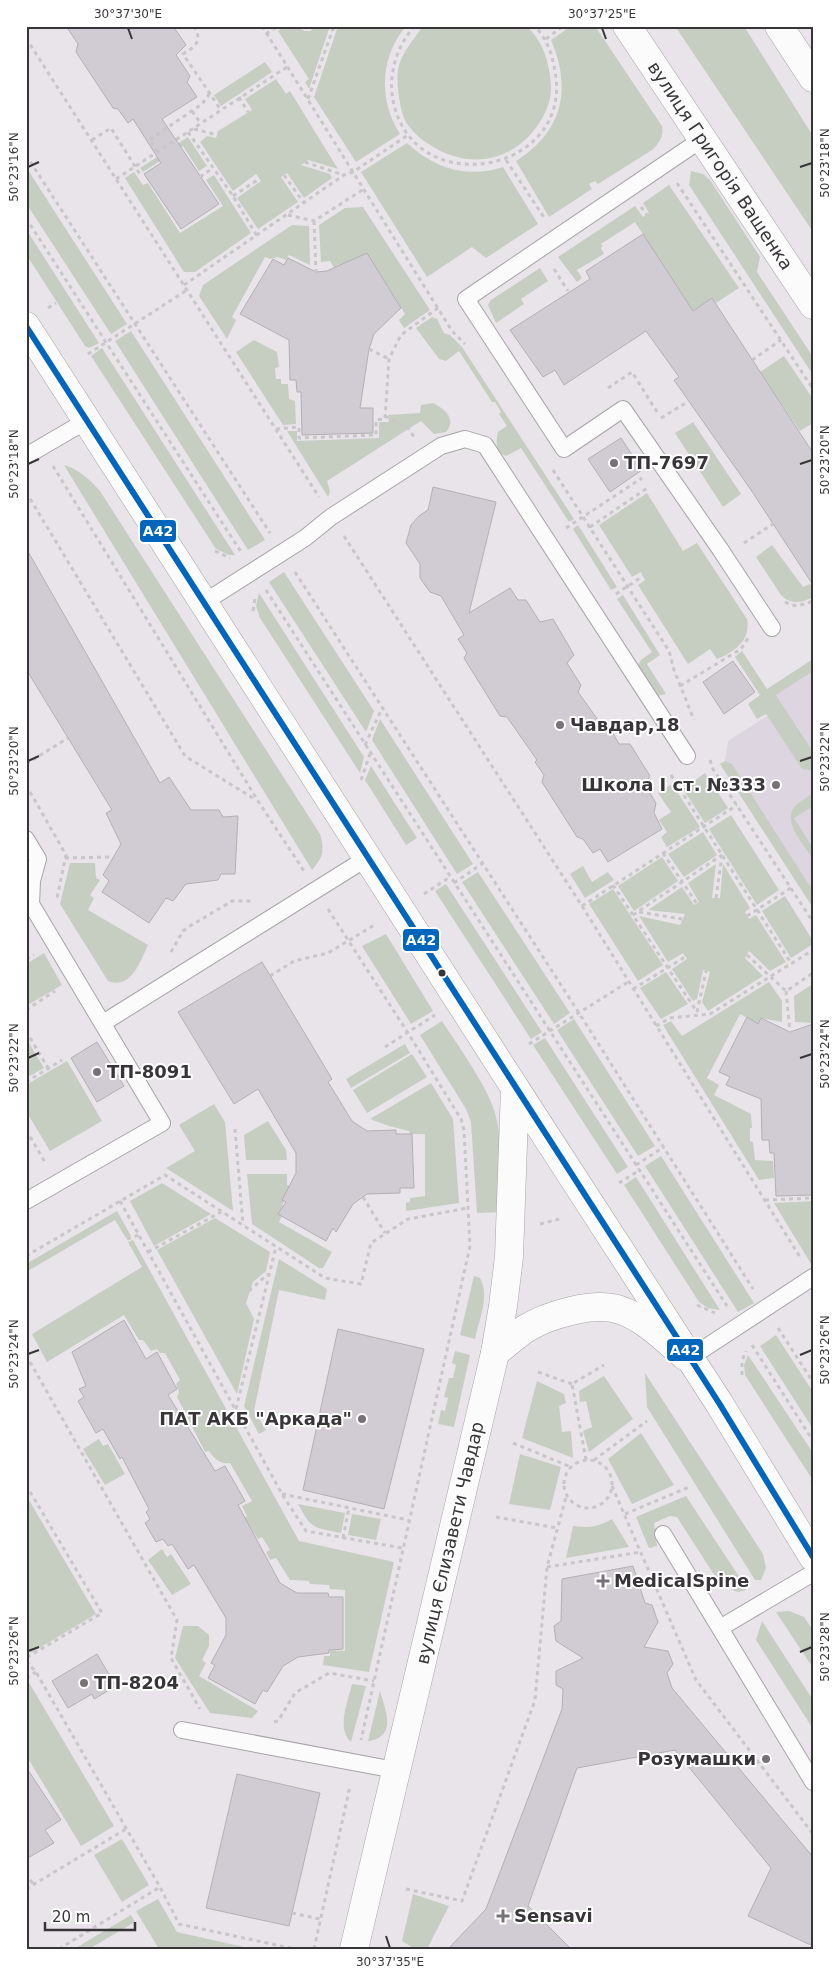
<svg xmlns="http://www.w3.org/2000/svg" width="839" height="1975" font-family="'DejaVu Sans',sans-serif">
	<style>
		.built { fill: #ddd5e0 }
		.green { fill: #c6cec2 }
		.building { fill: #d1ccd3; stroke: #b3b0b4 }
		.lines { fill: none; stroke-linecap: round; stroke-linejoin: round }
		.service-casing { stroke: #a7a4a7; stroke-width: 18 }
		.minor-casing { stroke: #a7a4a7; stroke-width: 29 }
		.tertiary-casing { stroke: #a7a4a7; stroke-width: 29 }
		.path { stroke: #c8c6c8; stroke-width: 3; stroke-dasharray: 4 4; stroke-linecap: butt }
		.service { stroke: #fcfbfc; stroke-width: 16 }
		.minor { stroke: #fcfbfc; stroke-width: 28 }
		.tertiary { stroke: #fcfbfc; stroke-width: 28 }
		.bus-1-casing { stroke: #fff; stroke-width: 10 }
		.bus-1 { stroke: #0065bd; stroke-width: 6 }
		.ticks { fill: none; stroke: #383539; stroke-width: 2 }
		.poi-dot { fill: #767277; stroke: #fff; stroke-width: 2 }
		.bus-dot { fill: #383539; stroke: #fff; stroke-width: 2 }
		.labels { text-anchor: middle; stroke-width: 4; stroke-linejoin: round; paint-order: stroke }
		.street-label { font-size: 18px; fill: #383539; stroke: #fff }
		.poi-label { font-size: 18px; font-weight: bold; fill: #383539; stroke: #fff; text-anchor: start }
		.line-badge { stroke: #fff; stroke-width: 2 }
		.badge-label { font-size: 14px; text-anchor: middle; font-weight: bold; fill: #fff }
		.neatline { fill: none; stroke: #383539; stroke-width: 2 }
		.ticks-label { font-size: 12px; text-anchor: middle; fill: #383539 }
	</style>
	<rect width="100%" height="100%" fill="#e8e4e9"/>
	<path class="built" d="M813 665V904L725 761 728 741 783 706 774 691Z"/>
	<path class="green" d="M285 26H293L305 31H310L317 26H330L309 89 305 82 309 79 278 31Z
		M338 26H406C380 57 378 100 400 134L356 162 314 97Z
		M423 26H526C544 41 550 65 551 88 551 103 544 117 535 129 508 164 465 168 430 145 420 139 408 128 404 118 402 113 401 108 400 103 398 92 396 76 399 65 404 50 414 39 423 26Z
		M571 26H595L662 126C664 137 659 143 652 150L598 184 595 181 589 184 592 189 549 217 516 161C563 131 572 89 551 40Z
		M675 26H744L813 136V232Z
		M265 62 272 72 221 106 214 95Z
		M276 79 286 94 290 91 338 169 308 160 301 165 330 174 332 178 304 198 287 173 281 177 298 202 258 229 237 198 261 181 256 174 233 191 200 142 207 136 216 138 218 131 252 110 245 99Z
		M188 137 207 166 199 171 183 146 143 172 140 168Z
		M407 143C434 168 466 179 503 167L538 224 486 258 472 247 427 277 361 172Z
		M26 167 127 324 111 334 26 203Z
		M691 171 703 174 710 180 760 257 757 272 813 357V375L689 185Z
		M134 172 143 185 148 183 180 233 223 206 206 180 214 175 251 233 195 272H184L125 178Z
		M669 185 739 288 716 303 712 298 693 311 635 222 601 244 603 246 601 248 604 254 577 270 582 278 577 282 558 257 635 206 643 217 649 213 643 203Z
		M363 207 430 310 404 328 399 320 405 314 367 253 334 268 330 261 321 262 319 225 345 208Z
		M292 225 309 226 310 265 289 255 286 260 278 257 270 259 265 257 232 317 236 320 227 339 199 296 203 285Z
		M26 229 99 343 89 348 85 346 26 254Z
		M540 268 548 281 521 299 524 304 496 323 488 305 491 300Z
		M432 317 437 319 444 333 450 335 462 347 574 519 569 522 521 448 506 456C495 452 496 442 498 432L507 426 499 414 501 412 495 402H492L459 351 446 361 439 359 416 328Z
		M131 331 265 540 248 550 115 341Z
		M254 340 277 352 279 367 275 368 276 379H281V384H288L289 399 295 401 296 424 283 425 236 352Z
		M102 348 235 555H229L216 549 91 356Z
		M784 356 813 399V423L800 431 760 372Z
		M433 403C445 409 457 419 446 432L434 434 421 421 327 481 330 491 328 497 287 431H297V441L379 438V422H389L388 415 420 413 421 405Z
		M693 422 741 494 723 507 675 433Z
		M64 465C80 470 89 479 100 491L320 834C325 851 323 857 312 870Z
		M647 493 683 551 697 543 747 619C751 640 735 652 717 659L710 649 688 664 638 585 645 580 641 572 632 577 599 525Z
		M578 525 617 587 611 590 573 529Z
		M772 545 803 587 810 584 813 588V597C801 603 791 605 781 595L756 557Z
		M284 572 374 711 366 732 269 582Z
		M259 593 364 757 360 773 260 618 256 606Z
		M623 595 660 655 647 664 666 694 657 696 637 667 641 660 652 652 617 599Z
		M742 651 767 689 813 659V671L776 695 813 752V769L811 770 802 769 766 714 757 719 748 704 760 695 735 657Z
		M380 719 473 864 457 874 372 740Z
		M725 761 732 764 813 891V908L720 764Z
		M371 766 417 838 406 845 365 780Z
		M705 773 728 808 705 823 683 789Z
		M672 784 700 827 667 847 661 837 667 832 659 820 671 812 658 793Z
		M813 793V806L794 818 813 848V859C805 846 780 820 796 805 801 801 807 797 813 793Z
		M731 815 779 890 757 905 709 829Z
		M703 832 717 855 684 877 668 854Z
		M662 857 678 881 634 911 618 886Z
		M70 863H95L96 878 100 880 90 895 94 898 88 910 148 945C140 962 131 990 108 981L60 904Z
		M716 864 712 898H720L723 864 750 908 745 912 749 919 756 915 786 962 770 971 749 951 745 958 763 976 708 1011 702 1002 710 972 703 970 697 999 693 1001 672 969 687 959 683 953 668 962 639 916 680 925 685 914 648 910 682 887 694 905 699 902 688 883Z
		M583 866 592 882 608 872 614 880 585 898 570 874Z
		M478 872 570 1013 554 1024 462 882Z
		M446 884 542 1032 531 1039 435 891Z
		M613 889 663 965 638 981 589 904Z
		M785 896 813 941V944L791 958 762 911Z
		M386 934 433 1011 411 1024 362 946Z
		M44 953 62 985 26 1006V964Z
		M666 972 688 1004 661 1019 640 988Z
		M769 982 782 1001V1022L761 1018 758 1024 740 1014 707 1078 719 1085 714 1095 751 1114 752 1128H750V1141L753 1142 755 1160 773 1161 774 1178 759 1180 663 1025 671 1021 682 1036Z
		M813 984V1023L795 1022 794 996Z
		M574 1019 655 1146 638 1156 557 1030Z
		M442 1021C458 1046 490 1089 496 1117 504 1149 503 1180 501 1212L477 1213 471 1122 466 1109 420 1035Z
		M26 1038 44 1068 26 1078Z
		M545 1038 628 1167 617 1174 533 1045Z
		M405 1044 410 1053 351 1088 346 1079Z
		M412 1054 427 1077 367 1113 353 1090Z
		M67 1061 102 1121 50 1151 26 1111V1085Z
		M431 1083 453 1119 459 1203 406 1211V1203L410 1202V1198L425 1196V1134H410L409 1131 389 1126 370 1119Z
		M214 1104 225 1122 233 1211 166 1168 195 1151 179 1125Z
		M268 1121 286 1150 287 1160H246L244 1135Z
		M661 1156 754 1303 738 1312 645 1166Z
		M247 1174H287V1185L292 1187 282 1205 286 1208 279 1222 332 1252 323 1268H319L252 1224Z
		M636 1177 720 1310 708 1308 699 1302 624 1185Z
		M162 1183 211 1214 154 1246 130 1201Z
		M813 1201V1261L811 1264 774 1203Z
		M117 1211 131 1236 126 1238 115 1220 26 1272V1264Z
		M215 1218 270 1252 266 1271 253 1282 246 1303 254 1319 237 1394 157 1250Z
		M133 1240 299 1541 394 1562 369 1672 323 1665 324 1656H330V1650L345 1651V1590L330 1589 329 1585 310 1584 309 1581 290 1580 276 1558 270 1560 266 1552 270 1550 262 1537 258 1539 244 1518 247 1516 242 1506 252 1501 230 1463C220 1465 214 1458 209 1451L205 1452 177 1397 179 1392 176 1384 180 1380 165 1353H160L157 1349 151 1351 143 1340H139L124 1315 47 1362 32 1334 142 1267 128 1242Z
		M279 1259 327 1289 325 1300 279 1290 254 1411 266 1430 259 1434 244 1406Z
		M474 1276 480 1278C490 1296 479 1319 475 1339L460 1335Z
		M776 1335 813 1392V1429L760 1346Z
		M455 1351 470 1355 454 1427 438 1424 441 1410 445 1411 448 1398 444 1397 449 1378H453L456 1365 452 1363Z
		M748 1355 813 1453 812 1479 745 1375 744 1365Z
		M645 1373 763 1554 766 1568 761 1580H755L647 1407Z
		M604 1376 633 1419 589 1452 583 1431 592 1427 586 1401 580 1402 579 1391Z
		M537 1381 564 1394 566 1403 559 1406 562 1432 571 1431 573 1458 522 1438Z
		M641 1433 674 1485 632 1504 608 1459Z
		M99 1439 103 1446 108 1444 125 1474 105 1485 83 1449Z
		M520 1454 561 1467 550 1510 509 1504Z
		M26 1495 96 1614 31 1653 26 1646Z
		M686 1496 744 1584 746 1590 738 1592 720 1584 677 1517 670 1516 654 1523 657 1546 649 1548 636 1517Z
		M298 1504 345 1513 341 1533C313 1527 312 1530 298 1504Z
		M352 1514 381 1519 376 1540 348 1535Z
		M612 1519 629 1547 566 1558 573 1526C589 1528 598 1527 612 1519Z
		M162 1549 167 1557 171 1554 191 1584 172 1595 148 1560Z
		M789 1611 804 1617 813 1630V1668L776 1612Z
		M762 1621 813 1700V1729L756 1640Z
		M183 1626H198L209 1635V1646L202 1660 206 1663 199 1676 258 1711 252 1718 210 1713 175 1658Z
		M28 1681 114 1826 81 1846 26 1755V1682Z
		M352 1684 366 1686 351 1742C336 1728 348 1701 352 1684Z
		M380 1691C385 1709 398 1737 368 1741Z
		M122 1839 149 1885 122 1902 94 1855Z
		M413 1894 449 1906 427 1949H415L402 1941Z
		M158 1899 177 1932 253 1949H159L136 1911Z
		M131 1915 135 1922 89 1949H74Z"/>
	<path class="building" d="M66 26H173L186 45 176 55 190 76 187 82 197 97 162 119 219 204 181 229 144 174 161 163 133 119 128 123 118 109 113 108 76 52 78 44Z
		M643 234 693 311 712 298 813 453V585L751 490 674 380 679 377 646 331 564 385 555 370 543 377 510 330 590 279 586 271Z
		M367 253 401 308 374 334 369 349 360 408H373V433L302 435 301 392H297L296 380H290L289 340 240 314 273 259 284 265 288 258 316 272 327 271Z
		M621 438 642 470 610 492 588 459Z
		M433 487 496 502 469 613 510 588 518 600H526L540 622 553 619 574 655 567 663 581 685 578 692 598 720 607 723 619 744H630L650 776 645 785 656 803 654 813 662 829 608 862 600 849 593 853 583 839 577 837 542 782 544 775 535 762 537 760 507 717 500 716 464 658 467 653 458 639 464 635 441 596 430 592 420 578V564L406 543 411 525 419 516 428 510Z
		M26 548 160 783 169 777 191 810H219L223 817 238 816 235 874H221L218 880 186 884 173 901 166 898 149 923 102 892 109 881 103 875 121 844 106 813 112 810 26 669Z
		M733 661 755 692 724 714 703 682Z
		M262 962 332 1079 328 1082 352 1121 367 1131 396 1130V1134H412L414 1188H400V1193L367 1194 353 1204 336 1232 333 1228 326 1241 278 1214 286 1202 282 1200 296 1173V1153L258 1089 234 1104 178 1012Z
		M747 1017 758 1024 761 1018 790 1032 813 1024V1195L776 1196 774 1153H770L769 1140H762L761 1099 726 1085 730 1077 719 1072Z
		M97 1042 124 1086 97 1102 71 1058Z
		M124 1320 146 1359 157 1352 177 1389 168 1395 215 1471 225 1466 245 1501 238 1505 280 1583 297 1593H328L329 1597H343V1649L329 1650V1653L298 1657 283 1666 267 1692 263 1690 255 1704 208 1678 215 1665 211 1663 226 1635V1618L194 1565 188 1569 172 1544 168 1546 163 1539 156 1542 145 1523 150 1519 146 1512 149 1509 122 1457 120 1459 103 1429 96 1433 78 1401 84 1397 79 1389 86 1386 72 1352Z
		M338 1329 424 1349 384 1509 303 1490Z
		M633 1566 645 1603 652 1605 658 1622 644 1647 668 1651 673 1664 667 1673 672 1688 813 1857V1946L748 1916 771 1868 675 1750 577 1768 528 1906 571 1949H448L486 1909 562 1709 563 1689 556 1685V1671L583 1658 556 1641 554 1626 561 1621 562 1579Z
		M97 1654 116 1686 94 1699 92 1694 68 1708 52 1681Z
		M26 1767 61 1820 45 1830 54 1843 26 1859Z
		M237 1774 320 1793 289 1926 206 1908Z"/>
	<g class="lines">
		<defs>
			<path id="service" d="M702 139 466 299 564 449 623 409 720 549 772 628
				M26 456 86 421
				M203 603 305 538 331 517 441 446 465 439 485 445 687 756
				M26 839 38 859 32 881 31 904 162 1123 26 1201
				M103 1023 367 858
				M688 1359 813 1277
				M663 1534 813 1782
				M720 1628 813 1573
				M182 1730 395 1770"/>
			<g id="minor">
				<path id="s1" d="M627 26 813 305"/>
				<path d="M779 26 813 78"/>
				<path d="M26 326 515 1088 509 1257 503 1306 495 1353 354 1949"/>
				<path d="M495 1353C505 1345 515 1336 525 1329 548 1315 594 1301 620 1310 645 1318 666 1340 685 1356"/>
			</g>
			<path id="tertiary" d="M515 1088 719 1403 813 1557"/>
		</defs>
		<use href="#service" class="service-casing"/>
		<use href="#minor" class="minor-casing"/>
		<use href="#tertiary" class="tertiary-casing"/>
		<path class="path" d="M194 26C203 41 195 47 183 54L221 110
			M262 26 452 331 465 344
			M415 26C397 45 388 74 393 100 412 201 567 175 556 78 553 57 549 42 535 26
			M266 34 278 26
			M26 38 319 497
			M546 39 563 26
			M239 97 248 112
			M308 99 334 26
			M192 111 201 124
			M194 129 217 135
			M188 132 233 196 257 236
			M92 140 111 128 141 176
			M158 152 149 140 202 104 210 93
			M26 155 270 533
			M506 160 545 219
			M305 162 343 175
			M284 175 304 203
			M200 177 213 168
			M116 179 287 67
			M677 183 813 389
			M233 196 259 179
			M641 207 647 215
			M288 215 314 221 364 189
			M26 218 241 552
			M314 221 316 272
			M554 269 568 291
			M184 285 344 175 353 172 408 135
			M48 308 56 303
			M369 349 389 359
			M88 354 187 290
			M752 360 781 340
			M608 388 632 372 659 415
			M385 416 409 429 414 437
			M661 418 689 401
			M276 429 299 427V438L376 435V420L385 419 389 359 401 335 438 308
			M53 466 258 801 304 871
			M553 470 669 651 674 670 694 720
			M26 492 185 756 256 800
			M590 527 649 487
			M566 528 642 478
			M344 536 582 906 800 1257
			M744 543 773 524
			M215 551 230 558
			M295 572 579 1013 753 1289
			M266 590 727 1306
			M616 594 643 576
			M785 602C795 608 802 605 813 601
			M253 611 255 598
			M680 686 741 649 750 635
			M365 745 382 708
			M710 760 713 769 813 922
			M26 764 68 738
			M671 775 791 963
			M361 780 370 754
			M26 785 66 855 57 898
			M663 853 697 904
			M65 858 113 857
			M454 883 483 863
			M613 885 697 1012
			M424 894 450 877
			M716 898 722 855
			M582 906 737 805
			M328 909 408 1033 461 1119 464 1130 470 1246 361 1740
			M639 912 682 919
			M633 915 722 855
			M747 916 791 888
			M171 952 183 931 190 926 232 901H252
			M747 955 786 991 813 973
			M26 959 34 955
			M270 976 294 961 328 953 376 924
			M633 989 685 957
			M786 991 790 1032
			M26 1010 55 991
			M697 1012 706 971
			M656 1026 670 1018 710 1014 813 950
			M26 1031 48 1068
			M529 1044 628 982
			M385 1047 435 1015
			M26 1082 62 1060
			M235 1129 243 1225
			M26 1130 45 1162 47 1160
			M636 1165 664 1147
			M619 1183 640 1170
			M363 1197 385 1233
			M765 1200 813 1198
			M120 1201 282 1494 306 1531 402 1548
			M540 1224 559 1219
			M127 1239 139 1235
			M148 1252 221 1212
			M26 1256 165 1175 325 1278 361 1284 371 1243 408 1219 468 1208
			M249 1291 268 1274
			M697 1305 715 1313
			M778 1328 813 1382
			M752 1345 813 1441
			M26 1355 177 1620 171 1658 200 1709
			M538 1372 572 1384
			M742 1375V1361L746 1351
			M236 1409 276 1247
			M513 1443 571 1467
			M564 1484a24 24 0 1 1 48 0a24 24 0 1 1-48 0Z
			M586 1460 572 1384 604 1365
			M594 1460 647 1421
			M811 1482 813 1481
			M26 1485 102 1613 26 1658
			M612 1486 696 1680 813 1834
			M282 1494 408 1520
			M625 1514 689 1487
			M496 1517 557 1528
			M343 1538 349 1508
			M547 1567 641 1552
			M26 1661 36 1672 160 1887 179 1924 295 1949
			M26 1678 36 1672
			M274 1722 278 1721 295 1693 329 1673 374 1681
			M26 1873 33 1884
			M26 1889 126 1829
			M406 1889 462 1901 535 1700 547 1567 566 1497
			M292 1913 320 1919
			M59 1949 160 1887
			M314 1949 350 1786"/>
		<use href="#service" class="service"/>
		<use href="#minor" class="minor"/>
		<use href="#tertiary" class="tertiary"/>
		<defs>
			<path id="bus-1" d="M26 326 719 1403 813 1557"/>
		</defs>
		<use href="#bus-1" class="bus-1-casing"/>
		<use href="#bus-1" class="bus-1"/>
	</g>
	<path class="ticks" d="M128 28 132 39M602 28 606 39M28 167 39 162M800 167 812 163M28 464 39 459M800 464 812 460M28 761 39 756M800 761 812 757M28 1058 39 1053M800 1058 812 1054M28 1354 39 1350M800 1355 812 1350M28 1651 39 1647M800 1652 812 1647M386 1936 390 1948"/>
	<g class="poi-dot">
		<circle cx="614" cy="463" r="5"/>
		<circle cx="560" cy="725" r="5"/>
		<circle cx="776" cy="785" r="5"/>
		<circle cx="97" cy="1072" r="5"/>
		<circle cx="362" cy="1419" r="5"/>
		<path d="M600.5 1573.5h5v5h5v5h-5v5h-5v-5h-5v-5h5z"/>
		<circle cx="84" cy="1683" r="5"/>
		<circle cx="766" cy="1759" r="5"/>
		<path d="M500.5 1908.5h5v5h5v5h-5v5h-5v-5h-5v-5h5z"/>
	</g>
	<circle class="bus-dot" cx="442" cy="973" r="4.5"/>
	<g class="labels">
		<g class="street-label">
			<text dy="6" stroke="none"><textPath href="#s1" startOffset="168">вулиця Григорія Ващенка</textPath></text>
			<text transform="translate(450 1543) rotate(-77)" y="6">вулиця Єлизавети Чавдар</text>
		</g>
		<g class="poi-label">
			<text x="624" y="469">ТП-7697</text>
			<text x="570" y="731">Чавдар,18</text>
			<text x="766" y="791" text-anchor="end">Школа І ст. №333</text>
			<text x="107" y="1078">ТП-8091</text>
			<text x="352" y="1425" text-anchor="end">ПАТ АКБ "Аркада"</text>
			<text x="614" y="1587">MedicalSpine</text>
			<text x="94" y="1689">ТП-8204</text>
			<text x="756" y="1765" text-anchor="end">Розумашки</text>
			<text x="514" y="1922">Sensavi</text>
		</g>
	</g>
	<g class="line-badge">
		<rect x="139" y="519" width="38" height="24" rx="5" fill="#0065bd"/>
		<rect x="402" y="928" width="38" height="24" rx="5" fill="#0065bd"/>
		<rect x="666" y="1338" width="38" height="24" rx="5" fill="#0065bd"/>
	</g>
	<g class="badge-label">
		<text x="158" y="536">А42</text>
		<text x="421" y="945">А42</text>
		<text x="685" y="1355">А42</text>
	</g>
	<rect width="839" height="1975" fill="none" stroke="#ffffff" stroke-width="55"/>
	<path d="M45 1922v8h90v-8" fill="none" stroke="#383539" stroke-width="2.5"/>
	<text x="52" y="1922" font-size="15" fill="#383539" stroke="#ffffff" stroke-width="4" paint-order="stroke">20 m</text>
	<rect x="28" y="28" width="784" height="1920" class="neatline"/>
	<g class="ticks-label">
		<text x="128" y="18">30°37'30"E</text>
		<text x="602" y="18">30°37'25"E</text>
		<text transform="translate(825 163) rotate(-90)" y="4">50°23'18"N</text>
		<text transform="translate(14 167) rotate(-90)" y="4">50°23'16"N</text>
		<text transform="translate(825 460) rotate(-90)" y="4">50°23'20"N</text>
		<text transform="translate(14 464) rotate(-90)" y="4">50°23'18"N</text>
		<text transform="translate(825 757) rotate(-90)" y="4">50°23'22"N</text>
		<text transform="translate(14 761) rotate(-90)" y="4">50°23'20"N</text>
		<text transform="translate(825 1054) rotate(-90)" y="4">50°23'24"N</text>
		<text transform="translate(14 1058) rotate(-90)" y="4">50°23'22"N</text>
		<text transform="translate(825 1350) rotate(-90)" y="4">50°23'26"N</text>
		<text transform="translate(14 1354) rotate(-90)" y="4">50°23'24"N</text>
		<text transform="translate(825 1647) rotate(-90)" y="4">50°23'28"N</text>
		<text transform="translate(14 1651) rotate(-90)" y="4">50°23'26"N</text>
		<text x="390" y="1966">30°37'35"E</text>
	</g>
</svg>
